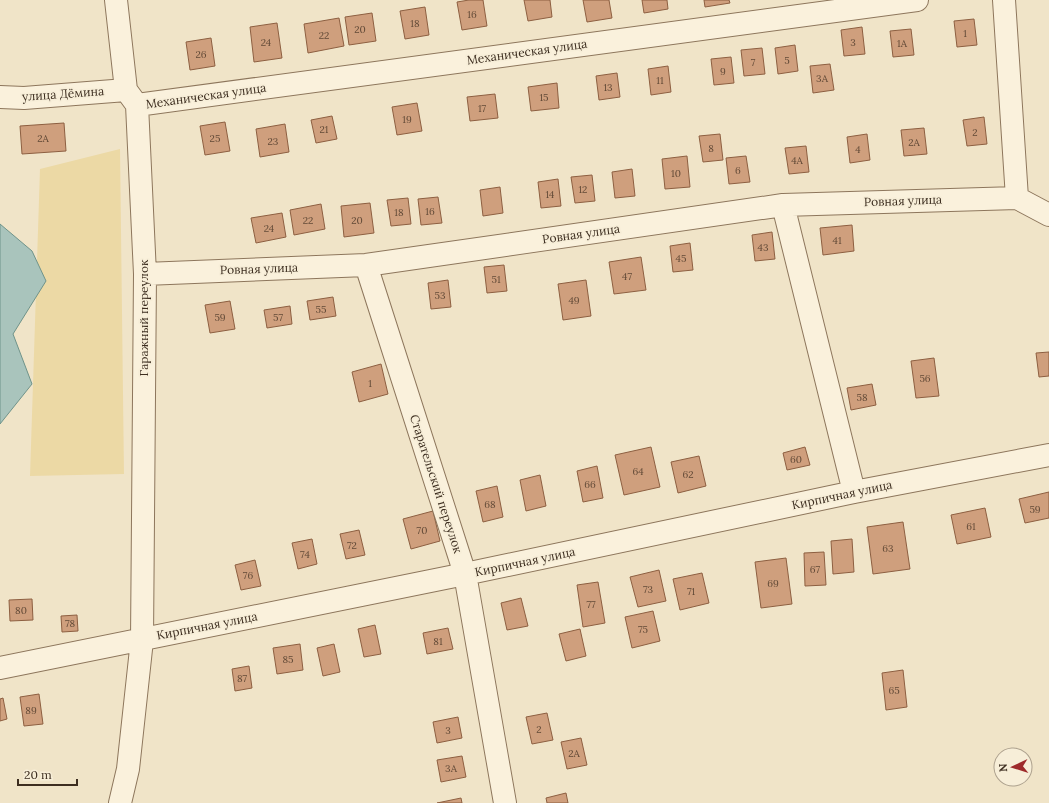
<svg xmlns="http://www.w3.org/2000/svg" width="1049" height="803" font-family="Lora,serif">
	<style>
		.sand { fill: #ecd9a5 }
		.water { fill: #a9c4bc; stroke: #6f938a }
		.building { fill: #cf9f7d; stroke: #8d5f41 }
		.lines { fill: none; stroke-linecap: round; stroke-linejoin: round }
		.minor-casing { stroke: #8d765c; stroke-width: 24 }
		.minor { stroke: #faf1dc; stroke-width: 22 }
		.labels { text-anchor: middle; stroke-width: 3.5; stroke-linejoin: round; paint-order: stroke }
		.number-label { font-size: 10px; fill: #624a37 }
		.street-label { font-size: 12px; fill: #3d2e20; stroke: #f7eed8 }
	</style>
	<rect width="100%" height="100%" fill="#f0e4c8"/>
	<path class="sand" d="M120 149 124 474 30 476 40 169Z"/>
	<path class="water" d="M0 224 32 251 46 281 13 334 32 384 0 424Z"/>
	<path class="building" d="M469 0H483L487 26 462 30 457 2Z
		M524 0H550L552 17 528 21Z
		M583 0H609L612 18 587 22Z
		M642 0H667L668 9 644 13Z
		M704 0H729L730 3 705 7Z
		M425 7 429 35 405 39 400 11Z
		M372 13 376 41 349 45 345 17Z
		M339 18 344 46 308 53 304 24Z
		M974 19 977 45 957 47 954 21Z
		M277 23 282 58 254 62 250 27Z
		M862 27 865 54 844 56 841 30Z
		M911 29 914 55 893 57 890 31Z
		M211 38 215 66 190 70 186 42Z
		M795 45 798 71 778 74 775 48Z
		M762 48 765 74 744 76 741 50Z
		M731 57 734 83 714 85 711 59Z
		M830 64 834 90 813 93 810 66Z
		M668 66 671 92 651 95 648 69Z
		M617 73 620 97 599 100 596 76Z
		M557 83 559 108 531 111 528 87Z
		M495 94 498 118 470 121 467 97Z
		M417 103 422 131 397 135 392 107Z
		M332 116 337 139 316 143 311 120Z
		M984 117 987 144 967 146 963 120Z
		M225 122 230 151 205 155 200 126Z
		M64 123 66 151 22 154 20 126Z
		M285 124 289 152 260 157 256 129Z
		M924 128 927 154 904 156 901 130Z
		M720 134 723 160 703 162 699 136Z
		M867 134 870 160 850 163 847 137Z
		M806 146 809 172 789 174 785 148Z
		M687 156 690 187 665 189 662 159Z
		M746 156 750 182 729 184 726 158Z
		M632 169 635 196 615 198 612 172Z
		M592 175 595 201 575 203 571 177Z
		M558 179 561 206 541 208 538 182Z
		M500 187 503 213 483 216 480 190Z
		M438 197 442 223 421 225 418 199Z
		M408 198 411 224 391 226 387 200Z
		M370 203 374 233 344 237 341 206Z
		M321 204 325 229 294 235 290 210Z
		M282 213 286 237 256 243 251 218Z
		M852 225 854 251 823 255 820 228Z
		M772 232 775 259 755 261 752 235Z
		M690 243 693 270 673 272 670 246Z
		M641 257 646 290 614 294 609 262Z
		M504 265 507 291 487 293 484 267Z
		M448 280 451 307 431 309 428 283Z
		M586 280 591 316 563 320 558 284Z
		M333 297 336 316 310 320 307 301Z
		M230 301 235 329 210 333 205 305Z
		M290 306 292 324 267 328 264 310Z
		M1049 352V376L1039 377 1036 353Z
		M934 358 939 396 916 398 911 361Z
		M381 364 388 394 359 402 352 372Z
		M872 384 876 405 851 410 847 388Z
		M651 447 660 487 624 495 615 455Z
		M805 447 810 465 787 470 783 453Z
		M699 456 706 486 678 493 671 462Z
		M597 466 603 498 583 502 577 471Z
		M540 475 546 506 526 511 520 480Z
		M497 486 503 517 483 522 476 491Z
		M1049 492V518L1025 523 1019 499Z
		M985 508 991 537 957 544 951 515Z
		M433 511 440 541 411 549 403 519Z
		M903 522 910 569 873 574 867 527Z
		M359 530 365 555 346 559 340 534Z
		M312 539 317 564 298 569 292 543Z
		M852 539 854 572 833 574 831 541Z
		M824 552 826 585 805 586 804 553Z
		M786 558 792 604 761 608 755 562Z
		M255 560 261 586 241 590 235 565Z
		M659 570 666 601 638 607 630 577Z
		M702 573 709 603 680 610 673 579Z
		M598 582 605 623 583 627 577 585Z
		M521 598 528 626 507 630 501 603Z
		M32 599 33 620 10 621 9 600Z
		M653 611 660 641 632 648 625 617Z
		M77 615 78 631 62 632 61 616Z
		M375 625 381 654 364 657 358 629Z
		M448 628 453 649 427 654 423 633Z
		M580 629 586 656 566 661 559 634Z
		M300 644 303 670 277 674 273 648Z
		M334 644 340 672 323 676 317 648Z
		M249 666 252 688 235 691 232 669Z
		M903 670 907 707 886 710 882 673Z
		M39 694 43 724 24 726 20 697Z
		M3 698 7 719 0 721V699Z
		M547 713 553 740 532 744 526 717Z
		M458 717 462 738 437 743 433 722Z
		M581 738 587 765 567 769 561 742Z
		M462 756 466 777 441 782 437 760Z
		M566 793 568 803H547L546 798Z
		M461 798 462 803H437Z"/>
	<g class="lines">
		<defs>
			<path id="minor" d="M116 0 126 90 137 105 145 274 142 640 128 769 120 803
				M1004 0 1017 198
				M0 97 24 98 126 90
				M137 105 917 0
				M783 205 854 492
				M366 265 465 574 505 803
				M145 274 366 265 783 205 1017 198 1049 215
				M0 668 465 574 854 492 1049 455"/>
		</defs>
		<use href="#minor" class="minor-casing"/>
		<use href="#minor" class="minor"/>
	</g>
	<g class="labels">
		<g class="number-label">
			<text x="472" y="18">16</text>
			<text x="415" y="27">18</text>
			<text x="360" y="33">20</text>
			<text x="965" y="37">1</text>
			<text x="324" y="39">22</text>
			<text x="266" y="46">24</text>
			<text x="853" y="46">3</text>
			<text x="902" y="47">1А</text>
			<text x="201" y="58">26</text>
			<text x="787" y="64">5</text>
			<text x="753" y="66">7</text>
			<text x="723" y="75">9</text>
			<text x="822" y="82">3А</text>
			<text x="660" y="84">11</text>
			<text x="608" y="91">13</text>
			<text x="544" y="101">15</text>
			<text x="482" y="112">17</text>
			<text x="407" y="123">19</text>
			<text x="324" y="133">21</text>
			<text x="975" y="136">2</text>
			<text x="43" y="142">2А</text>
			<text x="215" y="142">25</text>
			<text x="273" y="145">23</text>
			<text x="914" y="146">2А</text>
			<text x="711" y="152">8</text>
			<text x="858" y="153">4</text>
			<text x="797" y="164">4А</text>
			<text x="738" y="174">6</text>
			<text x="676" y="177">10</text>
			<text x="583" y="193">12</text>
			<text x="550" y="198">14</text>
			<text x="430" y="215">16</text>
			<text x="399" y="216">18</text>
			<text x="308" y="224">22</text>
			<text x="357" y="224">20</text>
			<text x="269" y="232">24</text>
			<text x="837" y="244">41</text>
			<text x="763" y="251">43</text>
			<text x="681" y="262">45</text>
			<text x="627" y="280">47</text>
			<text x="496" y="283">51</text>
			<text x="440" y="299">53</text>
			<text x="574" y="304">49</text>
			<text x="321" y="313">55</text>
			<text x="220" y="321">59</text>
			<text x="278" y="321">57</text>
			<text x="925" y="382">56</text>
			<text x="370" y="387">1</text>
			<text x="862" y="401">58</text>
			<text x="796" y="463">60</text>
			<text x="638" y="475">64</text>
			<text x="688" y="478">62</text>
			<text x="590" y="488">66</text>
			<text x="490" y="508">68</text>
			<text x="1035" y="513">59</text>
			<text x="971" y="530">61</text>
			<text x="422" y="534">70</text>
			<text x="352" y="549">72</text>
			<text x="888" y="552">63</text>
			<text x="305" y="558">74</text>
			<text x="815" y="573">67</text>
			<text x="248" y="579">76</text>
			<text x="773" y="587">69</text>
			<text x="648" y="593">73</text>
			<text x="691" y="595">71</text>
			<text x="591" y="608">77</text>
			<text x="21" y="614">80</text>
			<text x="70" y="627">78</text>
			<text x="643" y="633">75</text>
			<text x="438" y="645">81</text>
			<text x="288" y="663">85</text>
			<text x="242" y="682">87</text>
			<text x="894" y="694">65</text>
			<text x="31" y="714">89</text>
			<text x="539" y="733">2</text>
			<text x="448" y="734">3</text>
			<text x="574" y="757">2А</text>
			<text x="451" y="772">3А</text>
		</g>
		<g class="street-label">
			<text transform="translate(527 52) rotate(-8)" y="4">Механическая улица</text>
			<text transform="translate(63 94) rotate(-4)" y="4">улица Дёмина</text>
			<text transform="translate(206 96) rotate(-8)" y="4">Механическая улица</text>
			<text transform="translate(903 201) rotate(-2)" y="4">Ровная улица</text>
			<text transform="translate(581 234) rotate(-8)" y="4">Ровная улица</text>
			<text transform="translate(259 269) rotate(-2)" y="4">Ровная улица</text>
			<text transform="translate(144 318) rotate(-90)" y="4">Гаражный переулок</text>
			<text transform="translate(436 484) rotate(72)" y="4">Старательский переулок</text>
			<text transform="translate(842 495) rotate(-12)" y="4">Кирпичная улица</text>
			<text transform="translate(525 562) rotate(-12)" y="4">Кирпичная улица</text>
			<text transform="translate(207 626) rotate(-11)" y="4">Кирпичная улица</text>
		</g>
	</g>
	<g transform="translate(1013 767) rotate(266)"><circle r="19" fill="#f7eed8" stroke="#ada18e"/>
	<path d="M0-3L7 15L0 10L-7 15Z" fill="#9e2a2b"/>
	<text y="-6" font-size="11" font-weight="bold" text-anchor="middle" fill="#3d2e20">N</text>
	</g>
	<path d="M18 779v6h59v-6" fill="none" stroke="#3d2e20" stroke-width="2"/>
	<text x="24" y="779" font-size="12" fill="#3d2e20" stroke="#f7eed8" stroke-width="3" paint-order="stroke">20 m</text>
</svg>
